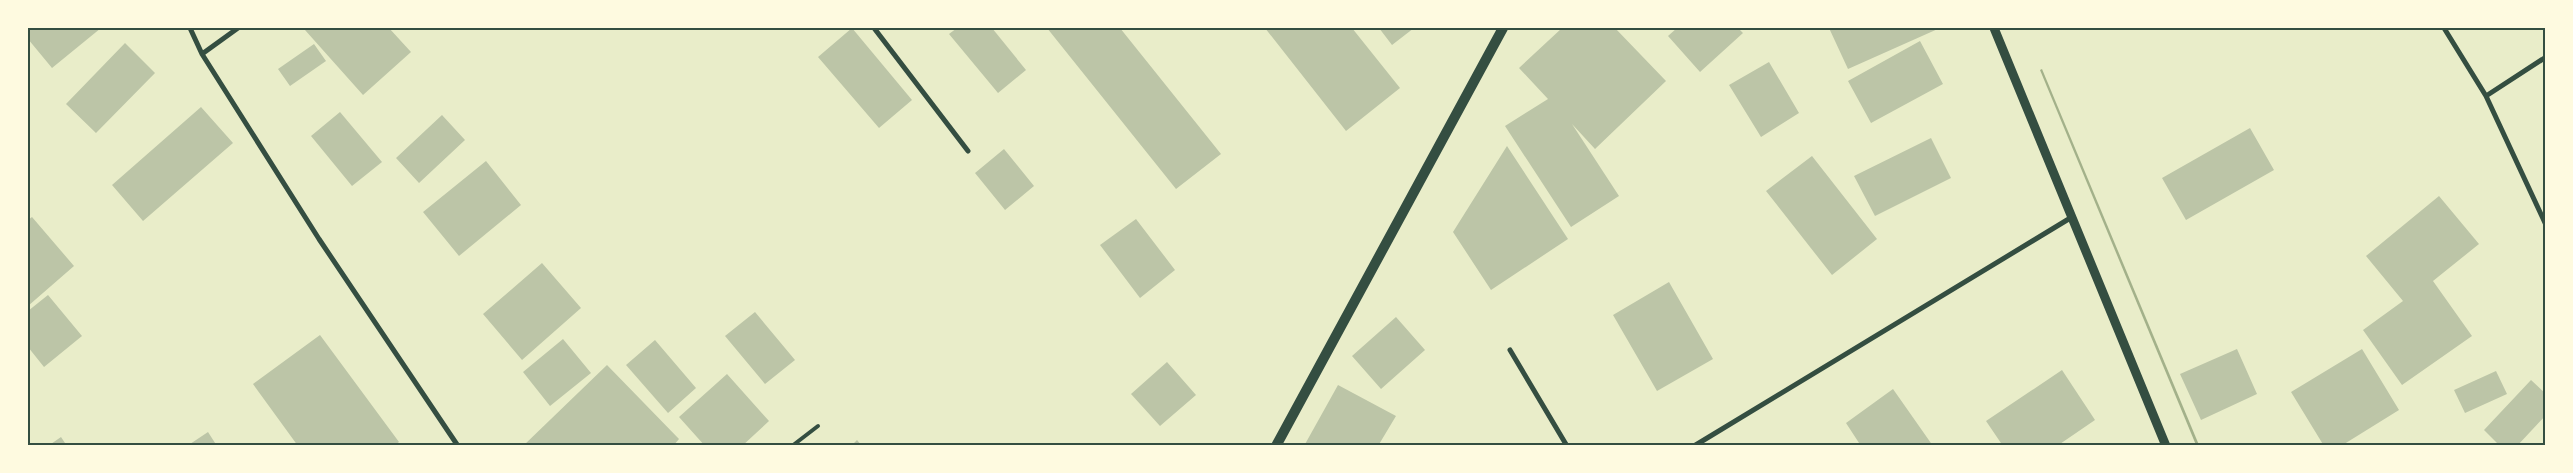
<svg xmlns="http://www.w3.org/2000/svg" width="2573" height="473" font-family="'Nunito Sans',sans-serif">
	<style>
		.water { fill: #a3b18a }
		.building { fill: #bcc5a7 }
		.lines { fill: none; stroke-linecap: round; stroke-linejoin: round }
		.service { stroke: #344e41; stroke-width: 4 }
		.minor { stroke: #344e41; stroke-width: 5 }
		.tertiary { stroke: #344e41; stroke-width: 9 }
		.secondary { stroke: #344e41; stroke-width: 10 }
		.neatline { fill: none; stroke: #344e41; stroke-width: 2 }
	</style>
	<rect width="100%" height="100%" fill="#e9edc9"/>
	<path class="water" d="M2042 69 2199 445H2196L2040 70Z"/>
	<path class="building" d="M30 28H101L52 68 28 39Z
		M309 28H389L411 52 363 95 305 30Z
		M852 28 912 100 879 128 818 57Z
		M957 28H992L1026 70 998 93 949 34Z
		M1047 28H1120L1221 154 1176 189Z
		M1265 28H1352L1400 88 1346 131Z
		M1379 28H1414L1392 45Z
		M1562 28H1615L1666 81 1595 149 1572 124 1619 196 1571 227 1505 126 1548 99 1519 68Z
		M1677 28H1738L1743 33 1700 72 1668 36Z
		M1829 28H1940L1848 69Z
		M1920 41 1943 84 1871 123 1848 81Z
		M125 43 155 73 96 133 66 104Z
		M314 44 326 61 290 86 278 69Z
		M1769 62 1799 113 1761 137 1729 85Z
		M201 107 233 143 143 221 112 185Z
		M340 112 382 162 352 186 311 136Z
		M442 115 465 140 419 183 396 158Z
		M2250 128 2274 170 2186 220 2162 178Z
		M1931 138 1951 178 1875 216 1854 176Z
		M1507 146 1568 239 1491 290 1453 232Z
		M1004 149 1034 186 1005 210 975 173Z
		M1812 156 1877 239 1832 275 1766 191Z
		M486 161 521 205 459 256 423 212Z
		M2439 196 2479 244 2433 281 2472 336 2402 385 2363 330 2403 301 2366 256Z
		M32 217 74 266 28 306V220Z
		M1136 219 1175 270 1140 298 1100 245Z
		M542 263 581 308 522 360 483 314Z
		M1669 282 1713 359 1657 391 1613 315Z
		M48 295 82 336 44 367 28 347V311Z
		M755 312 795 360 765 384 725 336Z
		M1396 317 1425 350 1381 389 1352 356Z
		M320 335 399 442 394 446H298L253 384Z
		M563 339 591 373 550 406 523 372Z
		M655 340 696 388 668 413 626 365Z
		M2237 349 2257 394 2201 420 2180 374Z
		M2362 349 2399 410 2341 446H2324L2291 392Z
		M1167 362 1196 395 1160 426 1131 394Z
		M607 365 679 439 673 446H523Z
		M2062 370 2095 420 2057 446H2003L1986 421Z
		M2496 371 2507 394 2465 413 2454 390Z
		M727 374 769 421 742 446H705L679 417Z
		M2531 380 2546 394V415L2517 446H2500L2484 430Z
		M1338 385 1396 416 1378 446H1304Z
		M1893 389 1933 446H1861L1846 423Z
		M208 432 217 446H187Z
		M61 437 67 446H48Z
		M857 440 862 446H851Z"/>
	<g class="lines">
		<path class="service" d="M792 446 818 426"/>
		<path class="minor" d="M190 28 202 54 319 239 458 446
			M874 28 968 151
			M2444 28 2486 96 2546 225
			M202 54 238 28
			M2486 96 2546 57
			M1510 350 1567 446
			M1694 446 2072 217"/>
		<path class="tertiary" d="M1994 28 2166 446"/>
		<path class="secondary" d="M1276 446 1503 28"/>
	</g>
	<rect width="2573" height="473" fill="none" stroke="#fefae0" stroke-width="58"/>
	<rect x="29" y="29" width="2515" height="415" class="neatline"/>
</svg>
